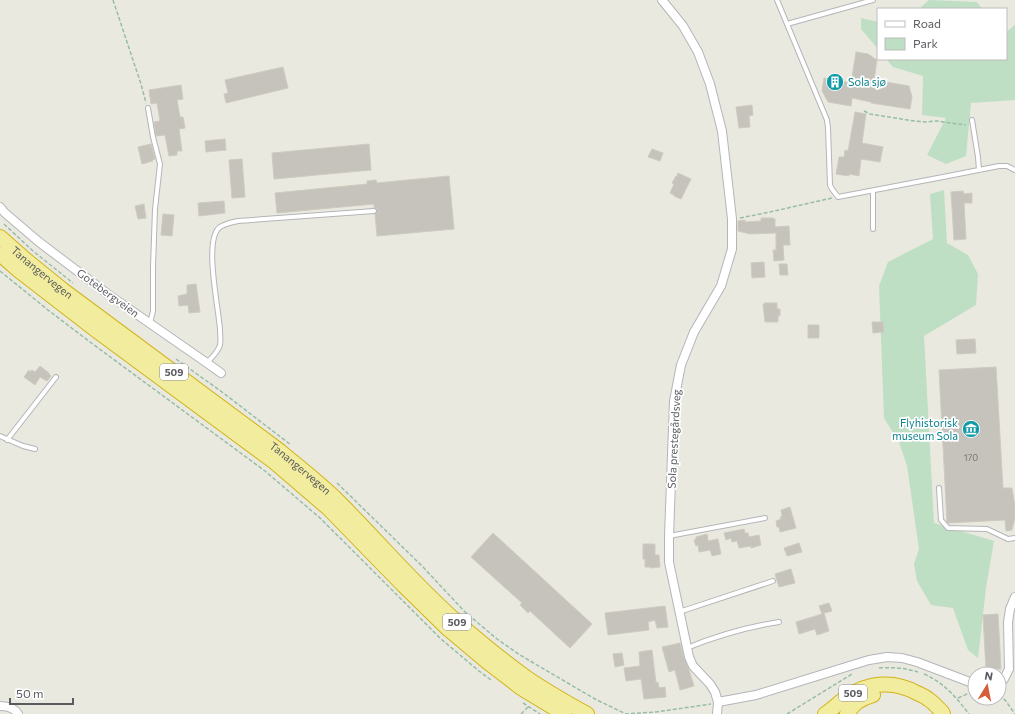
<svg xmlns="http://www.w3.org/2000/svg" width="1015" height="714" font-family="Commissioner,sans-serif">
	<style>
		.green { fill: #bedfc3 }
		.building { fill: #c5c3bc; stroke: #cecbbf }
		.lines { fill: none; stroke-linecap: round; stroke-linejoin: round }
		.service-casing { stroke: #b3b5b9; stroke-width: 6 }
		.minor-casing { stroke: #b3b5b9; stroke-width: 10 }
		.trunk-casing { stroke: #d2b318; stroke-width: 16 }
		.path { stroke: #97bda7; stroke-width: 1.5; stroke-dasharray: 4 2; stroke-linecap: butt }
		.service { stroke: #fff; stroke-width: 4 }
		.minor { stroke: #fff; stroke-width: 8 }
		.trunk { stroke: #f2ed9e; stroke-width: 14 }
		.labels { text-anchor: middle; stroke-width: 3.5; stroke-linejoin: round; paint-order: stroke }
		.number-label { font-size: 9px; fill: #747576 }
		.shield { fill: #fff; stroke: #8b8c8f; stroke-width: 1 }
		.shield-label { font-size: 10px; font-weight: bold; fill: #595b5f }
		.culture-label { font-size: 11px; fill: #0d838f; stroke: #fff; text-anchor: start }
		.street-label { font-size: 11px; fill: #595b5f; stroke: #fff }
	</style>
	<rect width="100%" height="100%" fill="#eae9e0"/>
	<path class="green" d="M929 0 977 2 982 9H919Z
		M861 18 878 22V49L861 29Z
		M1015 25V100L971 103 966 156 946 164 927 155 946 118 922 115 923 76 893 67 886 59H1006V32Z
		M944 190 947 243 968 255 978 274 976 305 924 336 934 523 994 541 986 588 978 658 968 650 953 608 931 605 917 581 914 564 919 549 907 466 899 442 884 418 879 286 888 262 933 239 930 194Z"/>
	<path class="building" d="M856 52 868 54 877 60 874 80 909 86 912 97 910 109 871 103V102L852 98 851 106 828 102 822 91 824 78 851 83Z
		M283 67 288 88 226 103 224 94 228 93 225 80Z
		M181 85 183 99 177 100 180 117H183L185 128 179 129 182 151H177V155L169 156 165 135 156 136 154 122 160 121 157 103 151 104 149 90Z
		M752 105 753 115 749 116 750 127 739 128 736 107Z
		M855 112 866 114 862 143 883 147 880 162 861 159 859 176 849 174V176L836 174 839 157H844L845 150 848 151Z
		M225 139 226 150 206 152 205 141Z
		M151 144 155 159 152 160 153 161 142 164 138 147Z
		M369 144 371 170 274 179 272 153Z
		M652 149 663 153 660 161 648 157Z
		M242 159 245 197 232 198 229 160Z
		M678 173 691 179 681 199 674 196V195L670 193 674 184 672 183 676 176H677Z
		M449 176 454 229 377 236 375 214 377 213V210L376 208H374V204L277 213 275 193 367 184V181L376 180 377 183Z
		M963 191 964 194 972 193V203H964L966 239 954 240 951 192Z
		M224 201 225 213 199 216 198 203Z
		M144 204 146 218 138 219 135 206Z
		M163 214 174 215 172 236 161 235Z
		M761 218H773L775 219V227L789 226 790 245H783L784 260 774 261 773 250H776V233L750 234 738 231V221L745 220V222L761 221Z
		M764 262 765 277 752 278 751 263Z
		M779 264H787L788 275H780Z
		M196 284 200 312 189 313 188 305 179 306 178 296 187 294V285Z
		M765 303H777V309H780V316H778V322H765L763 304Z
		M872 322H883L884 332 873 333Z
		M808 325H819V338H808Z
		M975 339 976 353 957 354 956 340Z
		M40 366 49 373V374L51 376 47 381 40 377 35 385 24 377 29 370 30 372 32 370 35 372Z
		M996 367 1003 488H1012L1015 506V518L1012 530 1006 531 1005 520 948 523 947 522 939 370Z
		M790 507 796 528 780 532 779 527H777L776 521 781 519 780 517H782L781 510Z
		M744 529 745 533H748L749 537 759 535 761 545 751 548V546L739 548 737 541 732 542 731 538 726 540 724 533Z
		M493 533 592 624 570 648 530 611 528 613 520 605 522 603 471 557Z
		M707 534 708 541 718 539 721 554 712 556 710 550 699 552 698 545 696 546 694 540 696 539V537Z
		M799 543 802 552 787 556 784 548Z
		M643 544H655V555H659L660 567 650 568V567H645V559H643Z
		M791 569 795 583 779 587 775 574Z
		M829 603 832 611 824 613 829 631 817 635 815 629 799 634 796 622 822 614 819 606Z
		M665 606 668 627 657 628 655 620 648 622 649 630 608 635 605 613Z
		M998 614 1001 669H986L983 615Z
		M680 643 684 658 689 670 694 686 680 690 675 670 669 672 662 647Z
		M652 650 656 683 658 682 659 688 665 687 666 697 644 699 641 679 626 681 624 668 640 666 639 652Z
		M622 653 624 665 615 667 613 654Z"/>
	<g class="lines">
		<defs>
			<path id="service" d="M777 0 827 120 828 128 830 185 832 189 838 197 943 177 999 166H1007L1015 170
				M787 24 873 0
				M148 108 153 137 160 164 155 209 153 267V311L150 323
				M972 120 978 157 979 170
				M873 229V191
				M207 363C212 357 218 352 220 345 221 340 220 334 220 330 219 309 203 239 220 227 225 224 233 222 238 221L374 211
				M0 436 23 446 35 449
				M7 440 56 377
				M939 488 941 520 948 528 987 529 1008 539 1015 538
				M669 536 765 518
				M679 612 773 581
				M687 648C716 636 747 627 779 622"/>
			<path id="minor" d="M662 0 683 26 698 52 710 84 722 131 732 219V249L721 286 694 332 681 365 674 401 669 536V562L689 657 693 666 710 684 715 692 718 702 717 714
				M0 207 5 213 39 242 109 295 207 363 221 373
				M999 683 1004 679 1009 669 1008 622 1010 609 1015 597
				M718 702 756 695 846 667 869 660 887 657 902 658 917 662 975 684
				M0 706C7 706 14 707 18 714"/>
			<g id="trunk">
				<path id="s1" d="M0 237 26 260 63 290 280 451C300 468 320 483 338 501 378 541 414 584 456 621 479 641 503 661 527 678 546 691 567 703 587 714"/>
				<path d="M0 254 18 270 97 331 273 461 329 509 404 586 448 629 486 661 521 688 564 714"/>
				<path d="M825 714C833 709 839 702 847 697 869 682 894 680 917 693 921 695 925 696 928 699 933 702 937 707 942 712L943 714"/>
				<path d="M847 714C854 703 860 699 873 695"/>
			</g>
		</defs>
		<use href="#service" class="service-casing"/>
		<use href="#minor" class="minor-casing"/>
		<use href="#trunk" class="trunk-casing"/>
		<path class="path" d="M113 0 141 84 146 103
			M864 111 870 114 914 121 925 122 936 121 966 125
			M740 218 770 212 832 198
			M4 224 33 251 73 283
			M0 271 48 310 90 342 265 471 320 518 441 639 479 671 491 680
			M176 359 222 392 291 445
			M337 483 377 522 423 567 465 612 497 639 520 655 595 699 626 714
			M879 668C893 667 905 668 918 672
			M924 674C943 682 956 697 969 714
			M999 695 1005 700 1015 714
			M958 698 967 694 975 693
			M523 703 540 714
			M521 714 528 707
			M625 714 656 712 711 704
			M787 714 852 674"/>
		<use href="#service" class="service"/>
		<use href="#minor" class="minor"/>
		<use href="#trunk" class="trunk"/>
	</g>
	<defs>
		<symbol id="building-disc" viewBox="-11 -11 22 22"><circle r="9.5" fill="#0f9aa8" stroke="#fff"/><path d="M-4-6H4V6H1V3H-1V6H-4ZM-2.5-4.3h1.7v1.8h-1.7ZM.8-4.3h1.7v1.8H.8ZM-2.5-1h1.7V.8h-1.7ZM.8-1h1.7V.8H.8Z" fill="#fff"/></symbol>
		<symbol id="museum-disc" viewBox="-11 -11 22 22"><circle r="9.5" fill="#0f9aa8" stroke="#fff"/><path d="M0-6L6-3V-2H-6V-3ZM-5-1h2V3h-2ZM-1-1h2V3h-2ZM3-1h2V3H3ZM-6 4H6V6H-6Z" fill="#fff"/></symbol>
	</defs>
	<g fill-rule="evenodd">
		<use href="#building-disc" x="825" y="72" width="20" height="20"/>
		<use href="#museum-disc" x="961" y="419" width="20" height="20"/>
	</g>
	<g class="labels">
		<g class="number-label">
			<text x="971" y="461">170</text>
		</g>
		<g class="shield">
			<rect x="160" y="364" width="28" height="16" rx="3"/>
			<rect x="443" y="614" width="28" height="16" rx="3"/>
			<rect x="839" y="685" width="28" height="16" rx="3"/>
		</g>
		<g class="shield-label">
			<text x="174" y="376">509</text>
			<text x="457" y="626">509</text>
			<text x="853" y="697">509</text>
		</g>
		<g class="culture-label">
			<text x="848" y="86">Sola sjø</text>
			<text x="958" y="427" text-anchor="end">Flyhistorisk<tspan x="958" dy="13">museum Sola</tspan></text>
		</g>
		<g class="street-label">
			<text dy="4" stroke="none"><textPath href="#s1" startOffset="55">Tanangervegen</textPath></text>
			<text transform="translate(108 293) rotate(36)" y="4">Gotebergveien</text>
			<text transform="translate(674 439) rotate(-87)" y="4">Sola prestegårdsveg</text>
			<text dy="4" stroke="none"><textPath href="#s1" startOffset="379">Tanangervegen</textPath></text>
		</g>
	</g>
	<rect x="877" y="8" width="130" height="52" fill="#ffffff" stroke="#bdbdbf"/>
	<rect x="885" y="21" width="20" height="6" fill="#ffffff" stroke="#bdbdbf"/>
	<text x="913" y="28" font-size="12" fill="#595b5f">Road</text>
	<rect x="885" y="38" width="20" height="12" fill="#bedfc3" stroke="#bdbdbf"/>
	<text x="913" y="48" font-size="12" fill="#595b5f">Park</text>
	<g transform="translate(987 686) rotate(10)"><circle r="19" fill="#ffffff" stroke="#bdbdbf"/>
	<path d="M0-3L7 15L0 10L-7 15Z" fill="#d55e3b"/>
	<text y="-6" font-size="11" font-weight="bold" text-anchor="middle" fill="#595b5f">N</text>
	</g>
	<path d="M10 698v6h63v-6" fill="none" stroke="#595b5f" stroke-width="2"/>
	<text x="16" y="698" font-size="12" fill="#595b5f" stroke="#ffffff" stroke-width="3" paint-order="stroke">50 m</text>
</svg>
